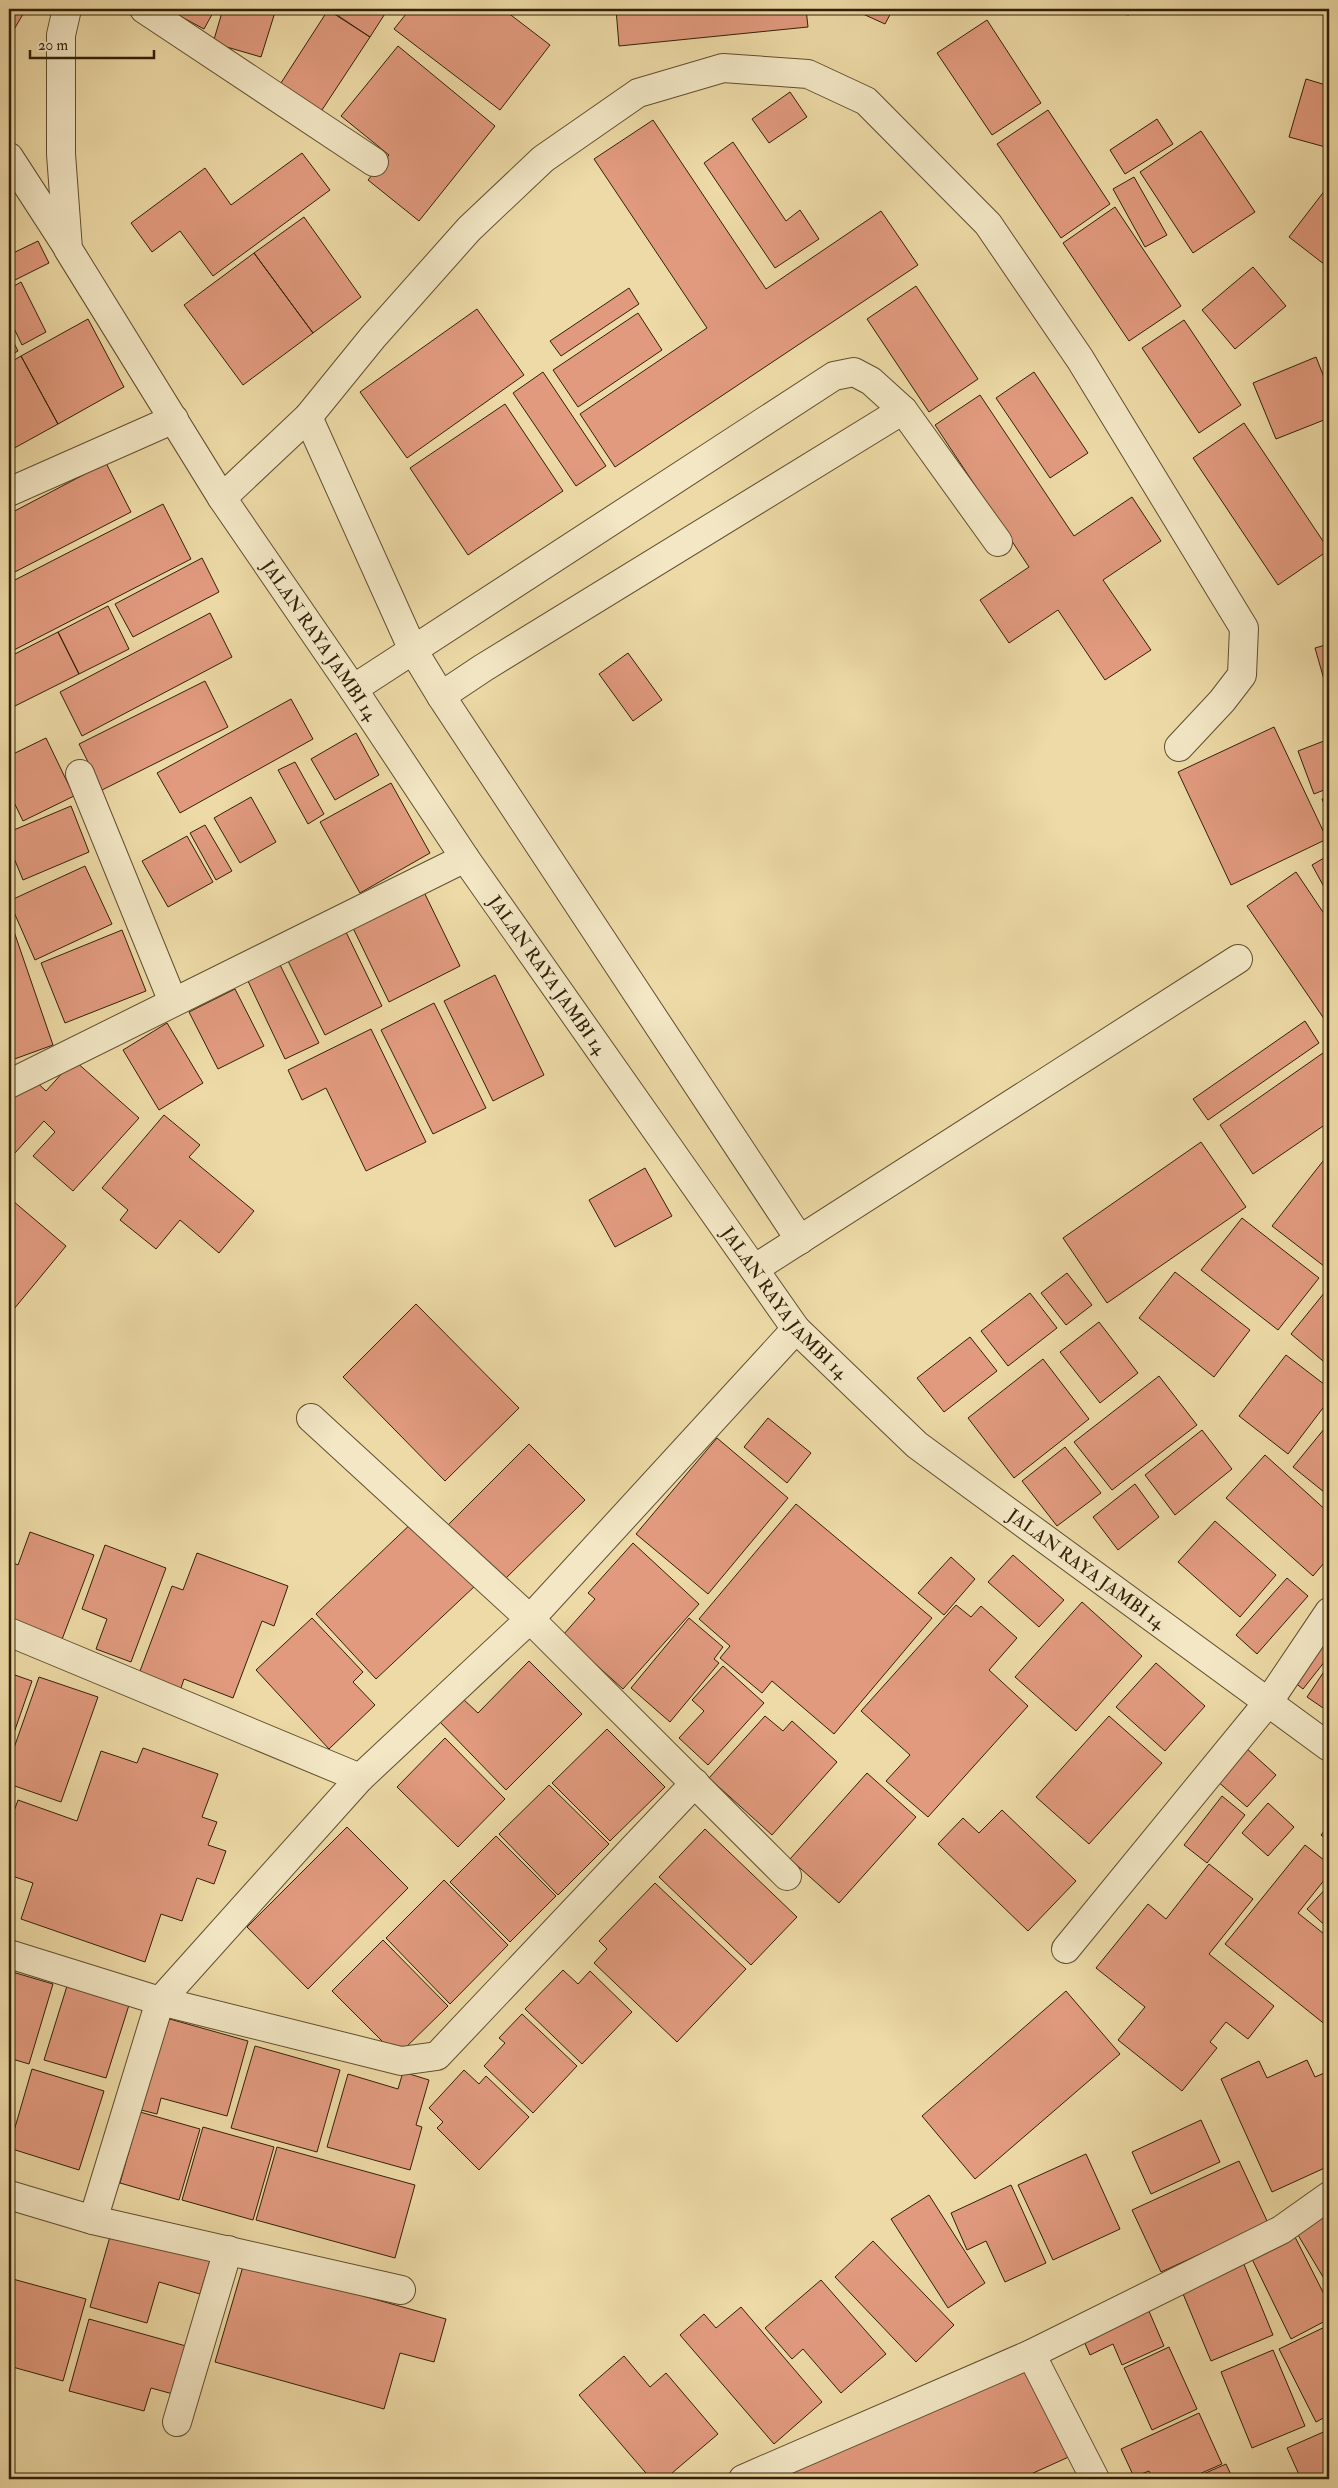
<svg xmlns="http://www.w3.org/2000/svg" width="1338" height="2488" font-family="'IM FELL Double Pica',serif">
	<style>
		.building { fill: #e19a7e; stroke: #322009 }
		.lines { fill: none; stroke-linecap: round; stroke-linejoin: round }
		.minor-casing { stroke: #614e30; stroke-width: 30 }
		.minor { stroke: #f3e7c5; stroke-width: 28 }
		.labels { text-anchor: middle; stroke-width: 4; stroke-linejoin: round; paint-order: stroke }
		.street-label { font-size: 18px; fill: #322009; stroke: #f3e7c5 }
	</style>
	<rect width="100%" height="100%" fill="#eddaa6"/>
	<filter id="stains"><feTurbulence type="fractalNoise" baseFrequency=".004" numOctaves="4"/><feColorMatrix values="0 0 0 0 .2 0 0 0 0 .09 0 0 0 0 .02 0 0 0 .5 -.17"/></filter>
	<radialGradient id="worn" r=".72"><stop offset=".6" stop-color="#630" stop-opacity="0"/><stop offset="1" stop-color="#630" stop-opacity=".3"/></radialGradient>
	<path class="building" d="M9 9H26L9 38Z
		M167 9H215L204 29Z
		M223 9H276L261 57 213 43Z
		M328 9H388L370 37Z
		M410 9H503L550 45 500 110 394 29Z
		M616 9H806L808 27 619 46Z
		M852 9H893L885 24Z
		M1077 9H1129V15Z
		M328 10 370 37 320 113 279 86Z
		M987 20 1041 103 992 135 937 53Z
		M398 46 495 126 419 221 368 180 389 155 341 116Z
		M1306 79 1329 86V148L1289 137Z
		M790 92 807 117 769 143 752 119Z
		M1048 110 1110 204 1061 238 997 144Z
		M1157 119 1173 144 1125 174 1110 150Z
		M653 120 766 289 881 211 918 265 615 467 580 414 707 328 594 159Z
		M1201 131 1255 212 1193 253 1140 172Z
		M733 142 786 221 800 210 819 239 775 268 704 163Z
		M302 153 330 190 213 276 180 231 152 252 131 223 205 168 231 205Z
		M1134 177 1167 235 1145 247 1113 189Z
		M1329 185V268L1289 237Z
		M1115 207 1181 306 1129 341 1063 243Z
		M304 217 361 297 313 333 254 253Z
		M38 241 49 263 9 283V255Z
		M254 253 313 333 243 385 184 305Z
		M1253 267 1286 306 1235 349 1202 310Z
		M21 282 46 332 22 345 9 318V289Z
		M916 286 978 379 929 412 867 319Z
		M629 288 639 304 561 356 550 341Z
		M477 309 524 375 407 458 360 392Z
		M638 313 662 350 578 407 553 370Z
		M88 319 124 387 58 424 21 356Z
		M1184 320 1241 405 1199 433 1142 348Z
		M9 333 18 351 9 356Z
		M21 356 58 424 9 451V363Z
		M1316 357 1329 390V418L1276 439 1253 383Z
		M543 372 606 466 576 486 513 393Z
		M1034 372 1088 453 1050 478 996 398Z
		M980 395 1074 536 1132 497 1161 541 1103 580 1151 650 1105 680 1058 610 1009 643 980 600 1029 567 935 425Z
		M505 404 563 491 468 555 410 468Z
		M1244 423 1329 550 1278 585 1193 458Z
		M106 463 131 512 9 575V514Z
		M163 504 191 559 12 651 9 644V583Z
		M202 558 219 592 133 637 115 604Z
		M108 606 129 649 79 674 58 632Z
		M210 613 232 657 82 736 60 692Z
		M58 632 79 674 9 709V657Z
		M1329 644V697L1315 648Z
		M628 653 662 700 633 721 599 674Z
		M205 681 228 727 102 790 79 744Z
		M291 699 313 739 180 813 157 773Z
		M1274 727 1327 839 1231 885 1178 772Z
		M356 733 379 775 335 800 311 759Z
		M46 738 74 796 23 821 9 792V756Z
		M1329 739V788L1314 794 1298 751Z
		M295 762 324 814 308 824 278 770Z
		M391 783 430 853 360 893 320 822Z
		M1329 796V816L1322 799Z
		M251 797 276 842 240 863 214 818Z
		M71 806 89 852 23 880 9 846V832Z
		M205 825 232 871 216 880 190 833Z
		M187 836 213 882 168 907 142 861Z
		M1329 855V896L1312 865Z
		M85 866 112 924 35 960 9 901Z
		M1296 872 1329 921V1026L1247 906Z
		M422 888 460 966 389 1002 351 924Z
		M9 917 53 1045 9 1061Z
		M344 928 382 1006 325 1035 286 957Z
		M122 930 146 991 65 1023 41 963Z
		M279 963 319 1043 285 1059 247 979Z
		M495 975 544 1075 493 1101 444 1001Z
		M235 989 264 1046 218 1069 189 1012Z
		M434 1003 486 1108 433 1134 381 1030Z
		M1305 1021 1319 1043 1208 1120 1193 1099Z
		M167 1023 203 1083 159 1110 123 1050Z
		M371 1029 426 1142 366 1171 326 1088 302 1100 288 1070Z
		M1323 1053 1329 1062V1122L1253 1174 1220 1125Z
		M74 1060 139 1118 73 1191 33 1156 55 1132 44 1121 14 1154 9 1149V1099L30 1076 46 1091Z
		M164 1115 200 1145 189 1157 254 1211 219 1253 180 1220 156 1249 120 1220 128 1210 102 1188Z
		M1201 1142 1246 1207 1107 1303 1063 1238Z
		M1327 1156 1329 1158V1270L1272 1226Z
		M645 1168 672 1216 615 1247 589 1200Z
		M13 1201 66 1246 9 1315V1206Z
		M1242 1218 1319 1278 1278 1330 1201 1270Z
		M1175 1272 1250 1330 1214 1377 1139 1318Z
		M1067 1273 1092 1305 1066 1325 1041 1293Z
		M1329 1287V1366L1291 1334Z
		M1030 1293 1057 1328 1008 1366 981 1331Z
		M416 1304 519 1408 445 1481 343 1377Z
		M1099 1322 1138 1373 1100 1403 1060 1352Z
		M970 1337 997 1371 944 1412 917 1378Z
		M1286 1355 1329 1388V1400L1288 1454 1239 1416Z
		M1043 1359 1089 1419 1014 1478 968 1418Z
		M1159 1376 1197 1425 1112 1490 1074 1442Z
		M768 1418 811 1453 787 1483 744 1447Z
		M1329 1423V1496L1293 1467Z
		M1202 1430 1232 1469 1175 1515 1145 1475Z
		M717 1438 788 1498 708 1594 636 1534Z
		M529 1444 585 1500 499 1585 444 1529Z
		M1065 1447 1101 1493 1057 1526 1022 1481Z
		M1265 1455 1329 1513V1557L1313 1576 1226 1498Z
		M1135 1484 1159 1517 1118 1550 1093 1517Z
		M796 1504 932 1618 834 1734 772 1681 762 1693 720 1658 730 1646 699 1619Z
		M415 1520 476 1585 376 1679 316 1614Z
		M1215 1521 1276 1575 1240 1617 1178 1562Z
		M30 1532 94 1555 61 1642 9 1623V1561L18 1565Z
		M633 1543 699 1604 623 1689 563 1635 595 1599 588 1593Z
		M105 1545 166 1568 131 1662 96 1649 107 1619 82 1609Z
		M197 1553 288 1586 274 1626 262 1621 233 1698 184 1679 179 1694 137 1679 172 1586 183 1590Z
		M1013 1555 1064 1600 1039 1627 988 1582Z
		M951 1557 975 1579 944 1615 918 1593Z
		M1287 1578 1308 1596 1257 1654 1236 1635Z
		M1082 1602 1142 1656 1076 1731 1015 1677Z
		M956 1605 971 1617 981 1606 1017 1638 989 1670 1028 1706 928 1817 886 1781 910 1755 861 1711Z
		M312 1618 363 1672 353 1682 375 1705 329 1749 256 1670Z
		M689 1618 723 1647 714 1659 719 1663 670 1722 631 1688Z
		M1329 1635V1656L1303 1689 1289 1678Z
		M529 1661 582 1714 506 1790 439 1721 462 1698 478 1713Z
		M1156 1663 1205 1706 1165 1751 1116 1707Z
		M1329 1664V1712L1307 1697Z
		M723 1666 764 1703 708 1765 679 1738 704 1711 692 1700Z
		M9 1673 32 1681 9 1747Z
		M39 1677 98 1697 61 1802 9 1784V1762Z
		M765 1716 783 1731 792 1721 837 1762 772 1835 709 1778Z
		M1109 1716 1162 1763 1089 1844 1036 1797Z
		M607 1729 665 1787 610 1841 552 1783Z
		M445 1738 505 1799 458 1847 397 1787Z
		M1245 1747 1276 1775 1247 1807 1216 1780Z
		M143 1748 218 1774 202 1817 217 1822 208 1845 226 1851 214 1884 197 1878 182 1921 161 1914 145 1962 21 1919 33 1883 9 1875V1825L18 1800 77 1821 101 1751 137 1763Z
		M867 1773 916 1817 839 1903 790 1859Z
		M549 1785 609 1844 558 1895 499 1834Z
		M1222 1796 1245 1815 1207 1863 1184 1845Z
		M1268 1803 1294 1827 1268 1856 1242 1833Z
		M1002 1810 1076 1881 1028 1931 938 1844 963 1818 979 1833Z
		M1329 1825V1842L1321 1835Z
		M347 1827 408 1888 308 1989 247 1927Z
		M705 1829 797 1917 751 1965 659 1877Z
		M496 1836 556 1896 510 1942 450 1882Z
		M1305 1845 1329 1864V1874L1298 1913 1329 1938V2023L1327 2026 1225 1944Z
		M1209 1864 1253 1899 1209 1954 1274 2006 1248 2039 1226 2022 1210 2042 1217 2048 1182 2091 1118 2040 1145 2007 1096 1968 1148 1904 1166 1919Z
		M444 1880 508 1945 450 2004 386 1938Z
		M655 1883 746 1969 677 2042 594 1963 607 1949 599 1941Z
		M1329 1885V1929L1307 1909Z
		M383 1940 448 2006 397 2056 332 1991Z
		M563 1970 578 1984 590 1971 632 2012 582 2064 525 2009Z
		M9 1971 53 1984 29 2064 9 2058Z
		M67 1986 129 2005 106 2078 44 2060Z
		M1066 1991 1120 2054 975 2179 922 2116Z
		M522 2014 577 2066 533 2113 484 2066 505 2043 499 2038Z
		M159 2016 248 2041 227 2116 161 2098 157 2114 133 2108Z
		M255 2046 340 2070 317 2152 231 2128Z
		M1307 2060 1315 2077 1329 2071V2166L1272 2192 1221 2079 1259 2061 1267 2078Z
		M32 2069 104 2091 79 2170 9 2148Z
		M464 2070 479 2084 486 2076 529 2117 479 2170 437 2128 443 2122 429 2108Z
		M403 2072 429 2080 416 2125 422 2127 410 2170 327 2147 348 2074 398 2089Z
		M140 2112 200 2129 179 2200 120 2183Z
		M1201 2120 1220 2162 1151 2194 1132 2152Z
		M203 2127 274 2147 253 2220 182 2200Z
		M277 2147 415 2185 395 2258 256 2220Z
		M1086 2154 1120 2229 1053 2260 1018 2185Z
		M1239 2161 1268 2223 1161 2272 1132 2210Z
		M1011 2185 1046 2263 1005 2282 986 2241 967 2250 951 2213Z
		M929 2195 985 2283 948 2308 891 2219Z
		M1329 2202V2287L1292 2225Z
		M113 2226 212 2254 200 2294 159 2282 147 2323 90 2307Z
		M1294 2235 1329 2304V2319L1291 2339 1251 2257Z
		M873 2241 954 2325 916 2362 835 2277Z
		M1243 2262 1273 2335 1211 2361 1181 2289Z
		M244 2263 446 2319 434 2362 400 2353 384 2409 215 2362Z
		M9 2278 86 2299 63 2381 9 2366Z
		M821 2280 886 2354 841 2393 803 2349 792 2359 765 2328Z
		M1145 2302 1164 2346 1122 2365 1113 2344 1090 2355 1080 2332Z
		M741 2307 822 2402 774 2444 680 2335 704 2314 716 2328Z
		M89 2319 186 2346 173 2394 151 2388 144 2411 69 2391Z
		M1329 2325V2415L1316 2422 1279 2349Z
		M1169 2347 1197 2409 1152 2430 1124 2368Z
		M1273 2350 1305 2426 1252 2448 1221 2372Z
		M624 2356 650 2387 666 2373 718 2434 665 2479H651L579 2395Z
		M1031 2361 1073 2455 1020 2479H770Z
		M1199 2413 1222 2464 1188 2479H1153L1149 2471 1134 2477 1121 2449Z
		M1328 2430 1329 2479H1301L1287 2448Z
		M1226 2464 1233 2479H1192Z"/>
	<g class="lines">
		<defs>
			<g id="minor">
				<path id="s1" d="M67 9 61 35V154L68 249 222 498 353 689 465 858 796 1329 917 1445 1329 1747"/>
				<path d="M144 9 374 162"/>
				<path d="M9 157 66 245"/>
				<path d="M308 417 413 650 441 696"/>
				<path d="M9 492 174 419"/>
				<path d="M222 498 308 417 373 337 469 229 543 159 638 93 723 68 808 74 866 101 988 224 1080 359 1244 628 1242 675 1222 701 1179 747"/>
				<path d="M353 689 834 376 854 372 871 381 903 410 998 542"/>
				<path d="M80 774 173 1002"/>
				<path d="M9 1084 465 858"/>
				<path d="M800 1240 441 696 483 668 903 410"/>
				<path d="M754 1269 1238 959"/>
				<path d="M311 1418 530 1619 787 1876"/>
				<path d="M9 1632 360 1778"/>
				<path d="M1066 1949 1269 1701 1329 1612"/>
				<path d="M9 1954 160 2001 401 2061 437 2056 695 1783"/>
				<path d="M9 2195 93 2220 401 2290"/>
				<path d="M93 2220 160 2001 360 1778 530 1619 796 1329"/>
				<path d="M1031 2354 1095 2479"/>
				<path d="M177 2422 228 2250"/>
				<path d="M743 2479 1031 2354 1281 2230 1329 2196"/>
			</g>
		</defs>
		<use href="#minor" class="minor-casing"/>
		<use href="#minor" class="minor"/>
	</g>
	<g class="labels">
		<g class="street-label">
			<text dy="6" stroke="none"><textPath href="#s1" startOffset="706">JALAN RAYA JAMBI 14</textPath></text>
			<text dy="6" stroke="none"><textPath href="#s1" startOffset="1111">JALAN RAYA JAMBI 14</textPath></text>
			<text dy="6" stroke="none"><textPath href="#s1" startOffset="1516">JALAN RAYA JAMBI 14</textPath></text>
			<text dy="6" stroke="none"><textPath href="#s1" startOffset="1921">JALAN RAYA JAMBI 14</textPath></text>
		</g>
	</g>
	<rect width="1338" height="2488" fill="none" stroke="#eddaa6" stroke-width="30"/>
	<rect x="10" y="10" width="1318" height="2468" fill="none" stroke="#322009" stroke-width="2.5"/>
	<rect x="15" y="15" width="1308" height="2458" fill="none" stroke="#322009"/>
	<path d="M30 50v8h124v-8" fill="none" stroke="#322009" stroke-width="2.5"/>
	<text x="38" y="50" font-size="15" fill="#322009" stroke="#f3e7c5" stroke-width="4" paint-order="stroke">20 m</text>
	<rect width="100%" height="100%" filter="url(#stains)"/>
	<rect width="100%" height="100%" fill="url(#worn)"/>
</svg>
